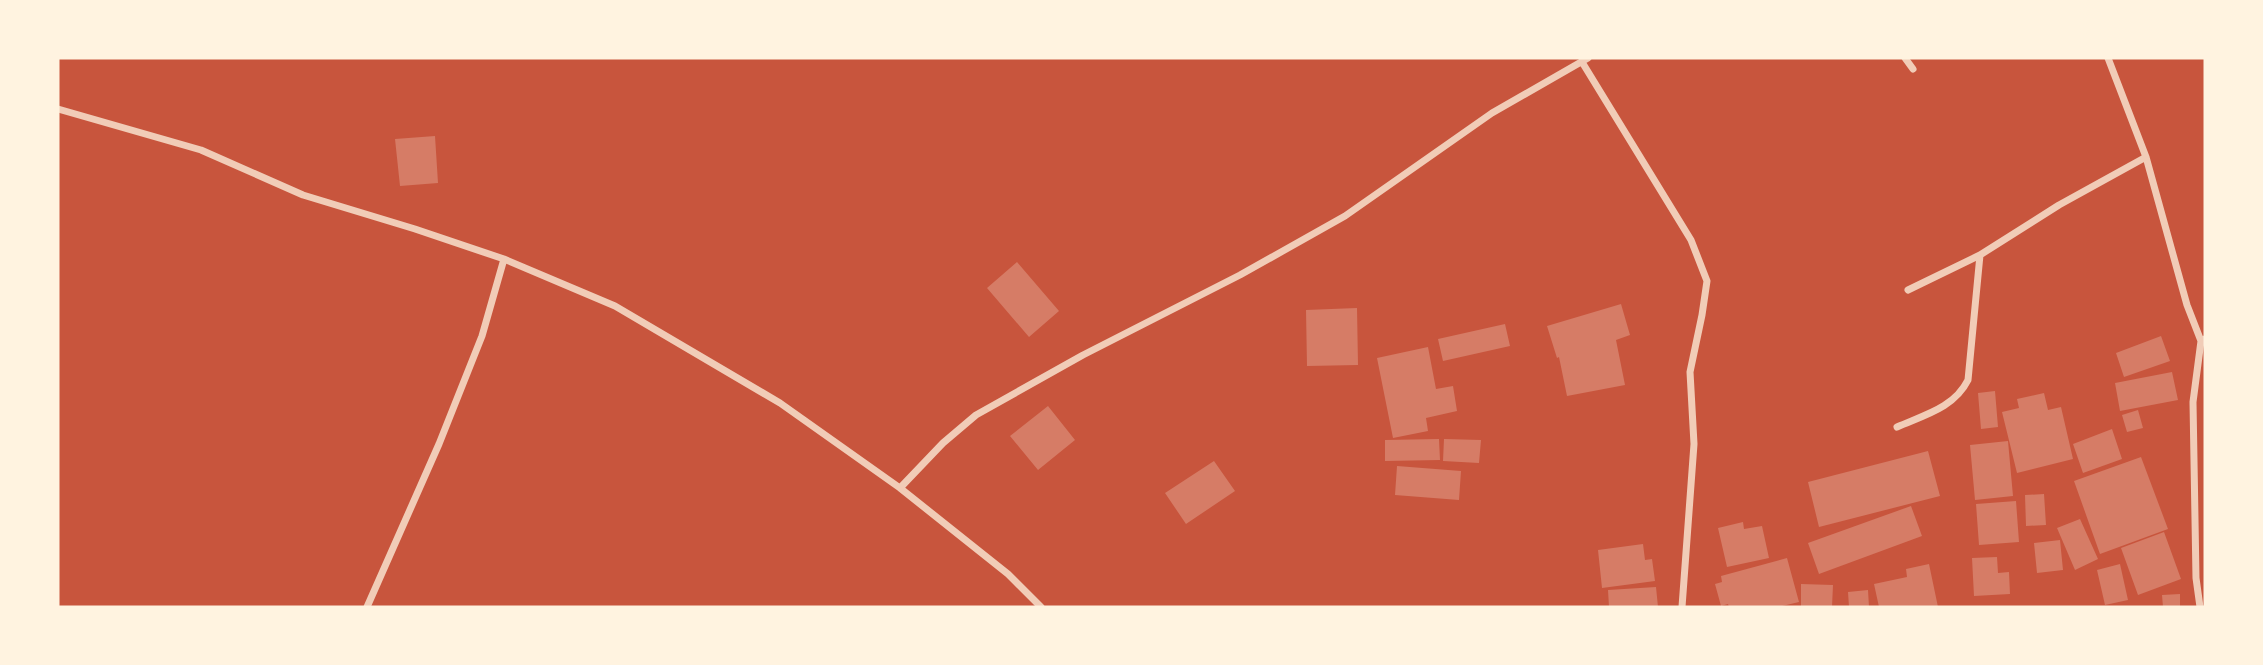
<svg xmlns="http://www.w3.org/2000/svg" width="2263" height="665" font-family="'Public Sans',sans-serif">
	<style>
		.building { fill: #d67c66 }
		.lines { fill: none; stroke-linecap: round; stroke-linejoin: round }
		.minor { stroke: #f1ccb7; stroke-width: 7 }
	</style>
	<rect width="100%" height="100%" fill="#c8553d"/>
	<path class="building" d="M435 136 438 183 400 186 395 139Z
		M1017 262 1059 311 1029 337 987 288Z
		M1621 304 1630 335 1616 340 1625 385 1567 396 1559 357 1557 358 1547 326Z
		M1357 308 1358 365 1307 366 1306 310Z
		M1505 324 1510 346 1443 361 1438 339Z
		M2161 336 2170 361 2124 377 2116 353Z
		M1428 347 1436 389 1453 386 1457 411 1426 418 1428 431 1393 438 1377 358Z
		M2172 372 2178 400 2120 411 2115 383Z
		M1995 391 1998 427 1981 429 1978 393Z
		M2044 393 2048 410 2061 407 2073 459 2017 473 2002 412 2019 408 2017 399Z
		M1048 406 1075 440 1038 470 1010 436Z
		M2138 410 2143 428 2127 432 2122 415Z
		M2112 429 2122 459 2083 473 2073 444Z
		M1439 439 1440 460 1385 461V440Z
		M1444 439 1481 440 1479 463 1443 461Z
		M2008 441 2013 496 1975 500 1970 445Z
		M1928 451 1940 496 1819 527 1808 482Z
		M2141 457 2168 529 2100 554 2074 481Z
		M1214 461 1235 491 1186 524 1165 493Z
		M1397 466 1461 471 1459 500 1395 495Z
		M2044 494 2046 525 2026 526 2025 495Z
		M2016 501 2019 542 1979 545 1976 504Z
		M1911 506 1922 536 1819 574 1808 543Z
		M2080 519 2098 559 2075 570 2057 528Z
		M1743 522 1744 529 1762 526 1769 558 1727 567 1718 528Z
		M2164 532 2181 579 2138 595 2121 548Z
		M2060 540 2063 570 2037 573 2034 543Z
		M1643 544 1645 560 1652 559 1655 581 1602 588 1598 550Z
		M1997 557 1998 573 2009 572 2010 594 1974 596 1972 558Z
		M1787 558 1799 602 1778 607H1729L1728 604 1721 606 1715 584 1722 582 1721 576Z
		M1929 564 1938 607H1879L1874 584 1907 577 1906 569Z
		M2120 564 2128 600 2105 605 2097 570Z
		M1801 584 1833 585 1832 607H1801Z
		M1656 587 1658 607H1609L1608 590Z
		M1868 590 1869 607H1849L1848 592Z
		M2180 594V607H2163L2162 595Z"/>
	<g class="lines">
		<path class="minor" d="M1905 58 1913 69
			M2108 58 2146 157 2187 305 2201 341
			M1582 62 1691 240 1707 281 1702 315 1690 372 1694 444 1682 607
			M58 109 201 150 303 195 415 229 504 259 615 306 780 403 900 488 1008 574 1041 607
			M1908 290 1980 255
			M1897 427C1924 415 1954 408 1968 380L1980 255 2059 205 2146 157
			M900 488 943 443 976 415 1083 355 1240 275 1345 216 1492 113 1588 58
			M367 607 439 444 482 336 504 259
			M2200 607 2196 578 2193 402 2201 341 2205 339"/>
	</g>
	<rect width="2263" height="665" fill="none" stroke="#fff3e0" stroke-width="119"/>
</svg>
